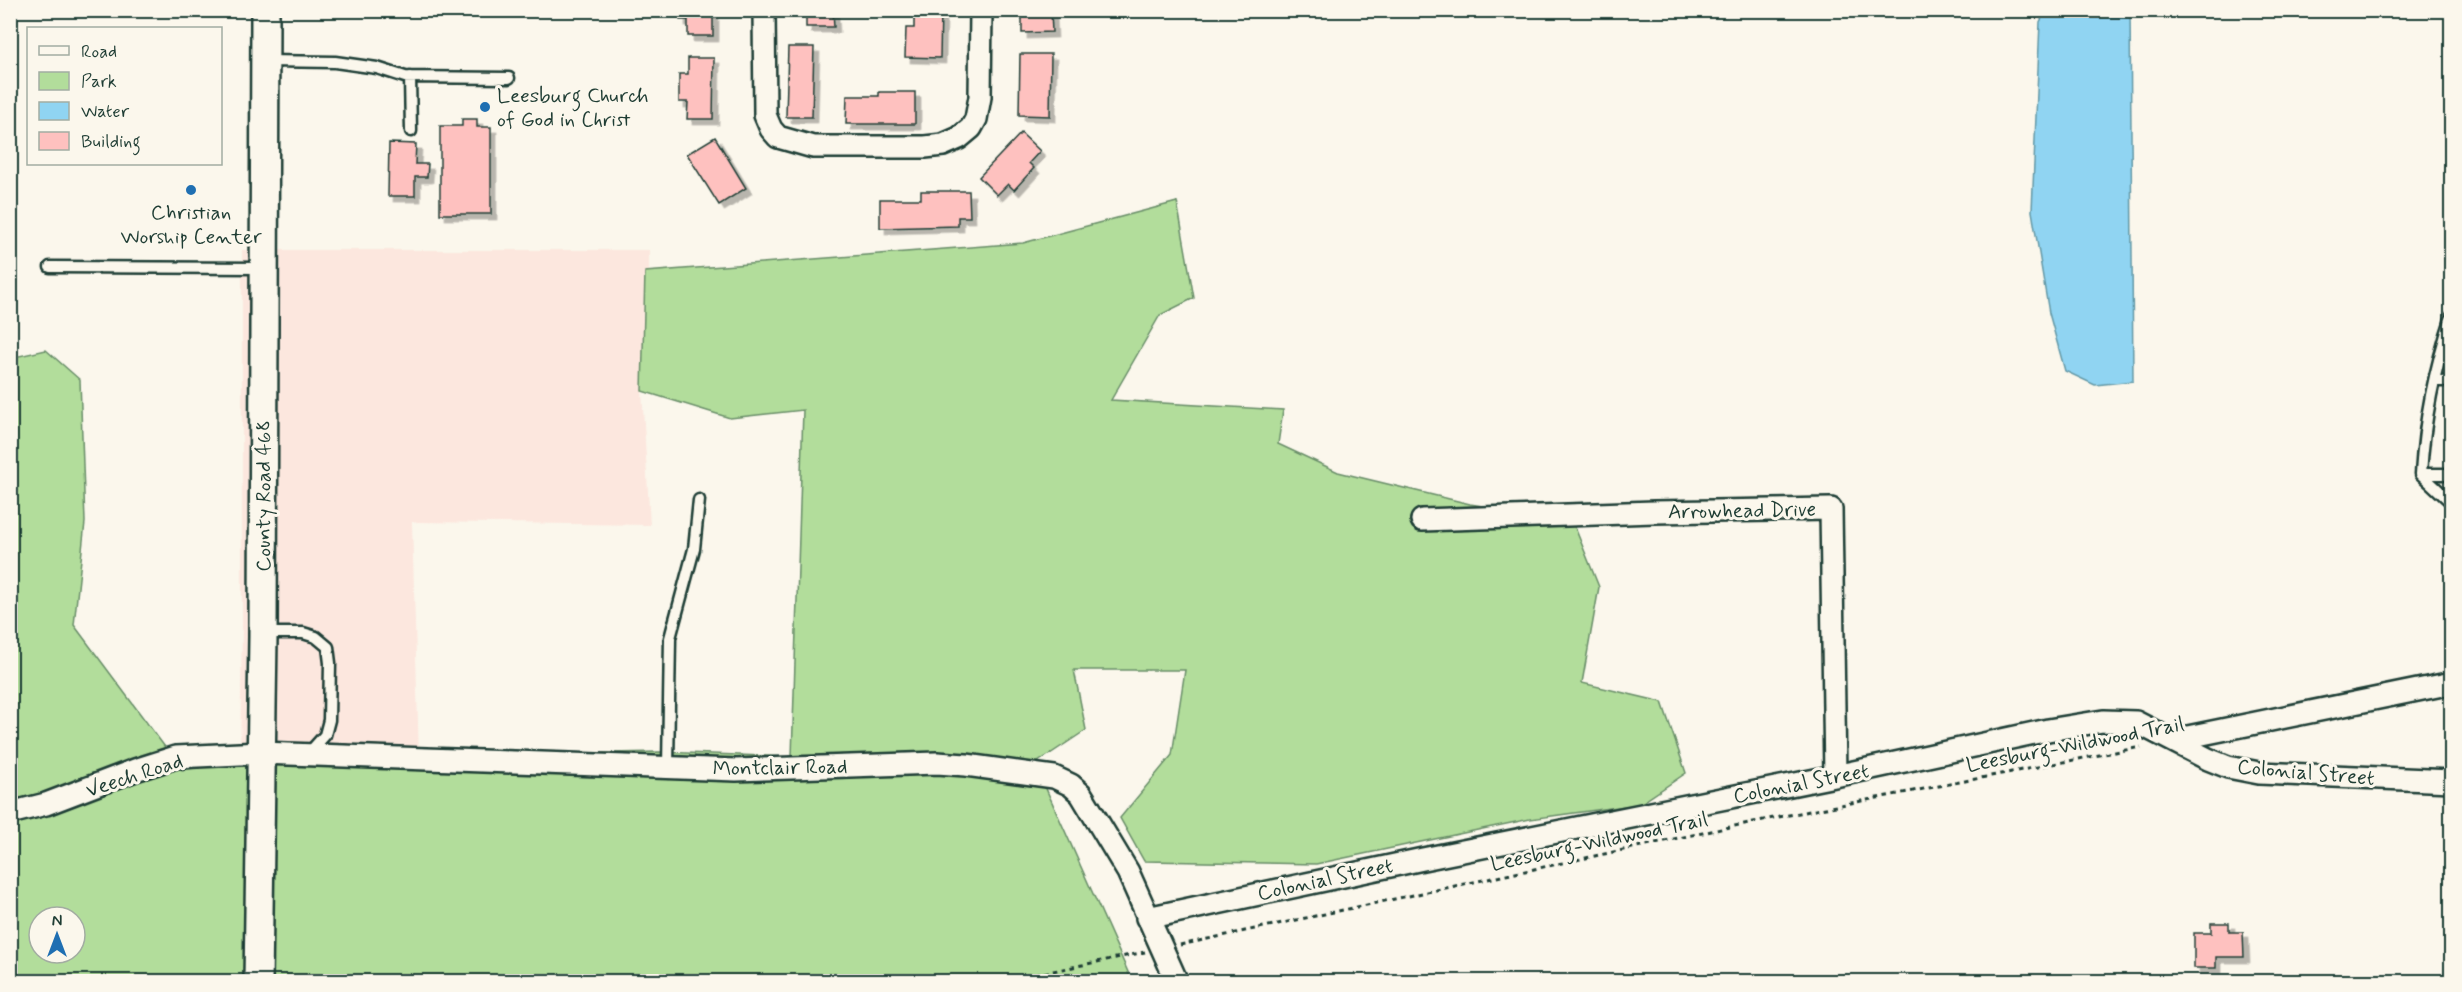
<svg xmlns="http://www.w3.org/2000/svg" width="2462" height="992" font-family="Mynerve,sans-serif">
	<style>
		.built { fill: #fce7de }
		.green { fill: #b2dd9b; stroke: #688d68; stroke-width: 1.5; fill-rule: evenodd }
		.water { fill: #90d4f2; stroke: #6398a6; stroke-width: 1.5 }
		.building { fill: #fec1bf; stroke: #1f3d34; stroke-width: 1.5; filter: url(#shadow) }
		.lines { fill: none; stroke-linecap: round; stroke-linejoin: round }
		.service-casing { stroke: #1f3d34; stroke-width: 15 }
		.minor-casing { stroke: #1f3d34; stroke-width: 26 }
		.tertiary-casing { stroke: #1f3d34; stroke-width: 32 }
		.path { stroke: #1f3d34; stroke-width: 3; stroke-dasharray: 4.5 4.5; stroke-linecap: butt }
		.service { stroke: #fbf7ec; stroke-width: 10 }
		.minor { stroke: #fbf7ec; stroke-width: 21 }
		.tertiary { stroke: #fbf7ec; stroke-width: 27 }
		.poi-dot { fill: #1f6fb2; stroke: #fbf7ec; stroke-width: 2 }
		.labels { text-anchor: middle; stroke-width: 6; stroke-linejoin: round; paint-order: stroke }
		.poi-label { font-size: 21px; fill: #1f3d34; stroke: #fbf7ec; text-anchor: start }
		.street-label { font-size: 21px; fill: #1f3d34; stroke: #fbf7ec }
	</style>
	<defs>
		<filter id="shadow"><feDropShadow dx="5.5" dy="5.5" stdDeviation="0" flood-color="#0004"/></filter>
	</defs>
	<rect width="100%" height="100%" fill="#fbf7ec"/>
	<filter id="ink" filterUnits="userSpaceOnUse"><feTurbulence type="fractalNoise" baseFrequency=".0167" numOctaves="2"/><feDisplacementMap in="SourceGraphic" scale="12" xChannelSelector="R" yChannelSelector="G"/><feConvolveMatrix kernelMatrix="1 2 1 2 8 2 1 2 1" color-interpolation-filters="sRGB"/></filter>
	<g filter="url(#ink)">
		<path class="built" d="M242 250H255L252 760H240L242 620Z
			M274 250H649V272L645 273 642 391 650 525 412 522 419 757 270 760Z"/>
		<path class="green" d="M1177 202 1194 298 1160 315 1111 400 1283 410 1278 444 1338 472 1470 504 1572 520 1599 587 1582 683 1662 702 1686 773 1640 804 1530 819 1316 864 1144 861 1120 818 1172 755 1185 670H1074L1086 730 1035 764 1132 981 268 982 270 760 659 752 792 757 803 410 730 418 642 391 645 272 1023 243Z
			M46 350 80 380 85 522 74 625 182 770 252 760 249 981H11L10 358ZM39 917H75V953H39Z"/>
		<path class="water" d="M2046 10 2130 11 2133 381 2095 385 2065 371 2049 313 2032 211 2040 22Z"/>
		<path class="building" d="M680 10H713V36H688V20H680Z
			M806 10H833L834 27H806Z
			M1022 10H1051L1052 32 1022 33Z
			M914 11 941 12 940 58 905 57 906 28H914Z
			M788 47H814L812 117H786Z
			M1020 54H1051L1050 116 1019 115Z
			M688 58H714L713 119H687L688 102H679V74H688Z
			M879 92H915V124H846L847 96H879Z
			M462 119H477V127H491V214H440V126H462Z
			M1021 133 1040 151 1029 163 1034 168 1014 190 1008 184 997 195 979 177Z
			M715 137 746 188 719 205 687 154Z
			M389 143 416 144 415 164H428L427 177H415V196H388Z
			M921 191H969L970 217H958V226L880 228V199H921Z
			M2211 923H2229V932H2243L2244 957H2216V968H2194V933H2211Z"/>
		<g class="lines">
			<defs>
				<path id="service" d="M266 61 335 62 377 68 405 77 509 78
					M410 77 411 131
					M50 267 264 268
					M2452 316C2435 367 2424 421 2421 474L2452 503
					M2434 381H2452
					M2421 474H2452
					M263 633H303L316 637 328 647 330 663 329 720 325 735 307 755
					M668 767 670 638 694 549 699 500"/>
				<path id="minor" d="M764 10 765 115 771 129 778 137 813 147H925L943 145 959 138 971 128 976 119 980 97 981 10
					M1422 520 1654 512 1831 509 1835 776
					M2173 740 2452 683
					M10 813 46 804 135 770 176 757 261 753 736 770 937 763 966 765 1054 777 1071 785 1081 794 1128 872 1177 982
					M1147 918 1423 859 1835 776 2048 730 2103 721 2136 722 2208 759 2228 767 2259 773 2452 781"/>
				<path id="tertiary" d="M258 982 263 637 265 10"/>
			</defs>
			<use href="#service" class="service-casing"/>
			<use href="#minor" class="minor-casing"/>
			<use href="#tertiary" class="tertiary-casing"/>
			<path class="path" d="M1180 945 1758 821 2141 747
				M1000 982 1145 952"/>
			<use href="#service" class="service"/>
			<use href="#minor" class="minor"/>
			<use href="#tertiary" class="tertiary"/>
		</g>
	</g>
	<g class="poi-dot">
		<circle cx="485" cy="107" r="6"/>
		<circle cx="191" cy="190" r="6"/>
	</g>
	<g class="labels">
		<g class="poi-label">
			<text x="497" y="102">Leesburg Church<tspan x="497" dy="24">of God in Christ</tspan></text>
			<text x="191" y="219" text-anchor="middle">Christian<tspan x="191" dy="24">Worship Center</tspan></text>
		</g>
		<g class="street-label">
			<text transform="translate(263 496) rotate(-90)" y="7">County Road 468</text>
			<text transform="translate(1742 510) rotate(-1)" y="7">Arrowhead Drive</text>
			<text transform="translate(2075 744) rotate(-11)" y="7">Leesburg-Wildwood Trail</text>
			<text transform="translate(780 767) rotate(-1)" y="7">Montclair Road</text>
			<text transform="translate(2306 772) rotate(5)" y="7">Colonial Street</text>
			<text transform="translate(134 775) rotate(-18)" y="7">Veech Road</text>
			<text transform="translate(1801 783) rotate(-11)" y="7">Colonial Street</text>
			<text transform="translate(1599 841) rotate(-12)" y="7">Leesburg-Wildwood Trail</text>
			<text transform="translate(1325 879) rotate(-12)" y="7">Colonial Street</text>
		</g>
	</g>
	<rect width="2462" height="992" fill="none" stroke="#fbf7ec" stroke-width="36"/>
	<rect x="18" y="18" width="2426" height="956" fill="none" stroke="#1f3d34" stroke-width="2" filter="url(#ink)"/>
	<rect x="27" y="27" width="195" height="138" fill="#fbf7ec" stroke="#a3ada2" stroke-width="1.5"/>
	<rect x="39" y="46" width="30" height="9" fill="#fbf7ec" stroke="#a3ada2" stroke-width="1.5"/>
	<text x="81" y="57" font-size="18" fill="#1f3d34">Road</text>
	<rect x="39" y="72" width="30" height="18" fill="#b2dd9b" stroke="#a3ada2" stroke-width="1.5"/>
	<text x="81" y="87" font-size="18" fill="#1f3d34">Park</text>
	<rect x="39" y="102" width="30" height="18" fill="#90d4f2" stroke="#a3ada2" stroke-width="1.5"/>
	<text x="81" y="117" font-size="18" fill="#1f3d34">Water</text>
	<rect x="39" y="132" width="30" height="18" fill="#fec1bf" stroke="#a3ada2" stroke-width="1.5"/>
	<text x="81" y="147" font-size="18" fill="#1f3d34">Building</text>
	<g transform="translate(57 935)"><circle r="28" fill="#fbf7ec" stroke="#a3ada2" stroke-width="1.5"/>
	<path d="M0-4.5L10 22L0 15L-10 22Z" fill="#1f6fb2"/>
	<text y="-9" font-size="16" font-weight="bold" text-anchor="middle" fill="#1f3d34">N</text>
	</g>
</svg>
